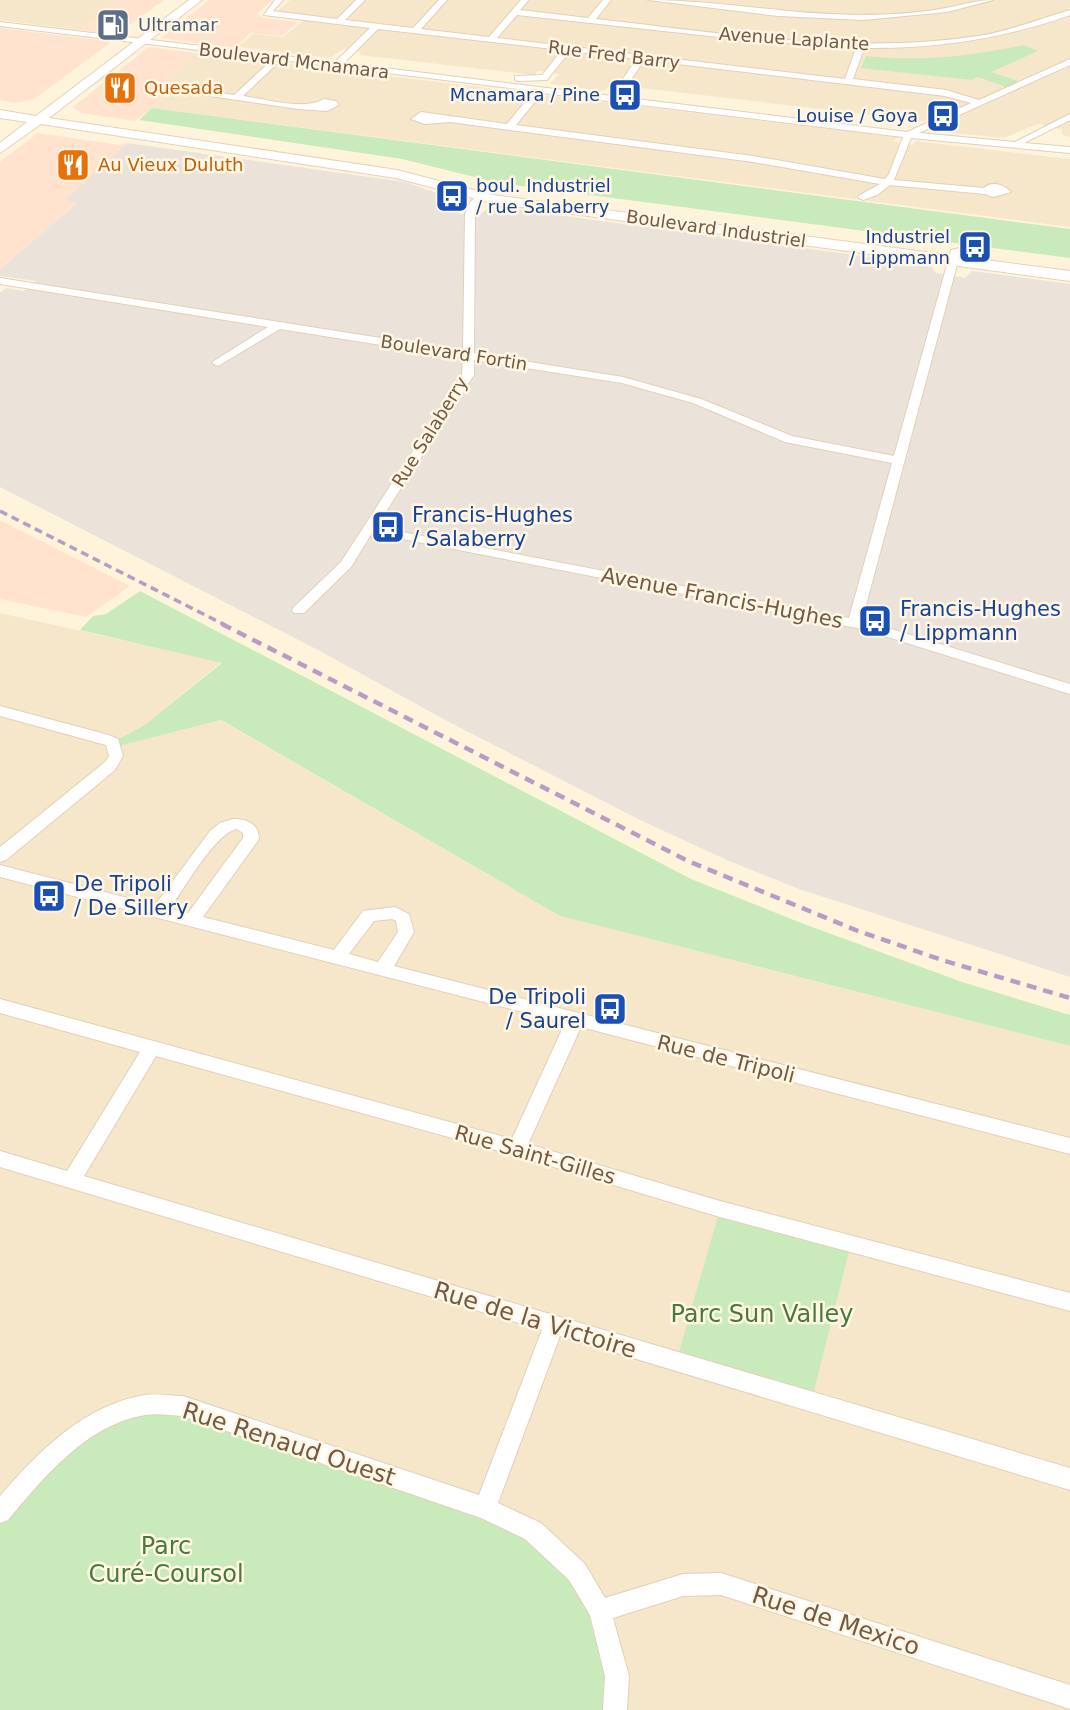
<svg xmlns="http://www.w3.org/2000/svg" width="1070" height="1710" font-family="'DejaVu Sans',sans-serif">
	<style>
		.residential { fill: #f6e7cb }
		.commercial { fill: #ffe3cf }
		.industrial { fill: #ebe3da }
		.green { fill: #c9ebbb }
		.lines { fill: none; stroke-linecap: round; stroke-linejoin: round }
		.street-casing { stroke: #e2d0b9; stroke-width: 2 }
		.secondary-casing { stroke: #e7d2b6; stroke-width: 2 }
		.street { fill: #fff; fill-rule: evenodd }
		.secondary { fill: #fff; fill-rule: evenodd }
		.rail-far1 { stroke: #b79cc6; stroke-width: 3.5; stroke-dasharray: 8 5; stroke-linecap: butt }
		.rail { stroke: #b79cc6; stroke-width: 4.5; stroke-dasharray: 10 7; stroke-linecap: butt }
		.labels { text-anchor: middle; stroke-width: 5; stroke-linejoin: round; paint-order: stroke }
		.far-service-label { font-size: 18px; fill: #4e5e75; stroke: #fff7e4; text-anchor: start }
		.far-street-label { font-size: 18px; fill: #745a44; stroke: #fff7e4 }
		.far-food-label { font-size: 18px; fill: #c56008; stroke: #fff7e4; text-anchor: start }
		.far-transit-label { font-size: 18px; fill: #164399; stroke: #fff7e4; text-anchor: end }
		.transit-label { font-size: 21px; fill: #164399; stroke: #fff7e4; text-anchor: start }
		.street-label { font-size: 21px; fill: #745a44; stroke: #fff7e4 }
		.near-park-label { font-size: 24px; fill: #487b3b; stroke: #fff7e4 }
		.near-street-label { font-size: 24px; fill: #745a44; stroke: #fff7e4 }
	</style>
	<rect width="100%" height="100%" fill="#fef4dc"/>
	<path class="residential" d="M0 0H114L95 15 99 16 79 30 0 20Z
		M290 0H1070V137L1063 135 1061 129 1038 124 1004 138 934 131 949 123 933 118 924 121 632 87 635 81 618 78 604 91 550 84 559 74 538 71 534 75 359 55 361 52 343 49 330 58 238 47 253 34 283 37 308 17 276 12Z
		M195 53 264 61 262 65 278 67 283 63 521 92 519 96 542 100 545 95 897 137 894 142 913 145 916 141 1070 159V227L152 108 183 84 165 81Z
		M0 613 222 662 143 726 114 742 115 747 220 720 560 916 1070 1046V1710H0Z"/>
	<path class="commercial" d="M114 0H164L117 34 79 30 98 17 94 15Z
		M209 0H272L257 14 263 18 299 22 281 36 250 33 236 48 161 38Z
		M0 28 108 41 109 44 34 99 15 103 0 100Z
		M149 47 195 53 166 80 184 83 152 108 135 121 81 113 73 107Z
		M38 133 120 145 127 143 66 200 78 202 0 269V162Z
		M0 520 130 586 86 617 0 599Z"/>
	<path class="industrial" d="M127 143 405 182 458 200 460 214 479 215 490 207 512 209 930 265 936 273 965 278 972 271 1070 284V977L799 889 729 861 640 820 447 721 320 651 0 487V293L6 288 24 291 36 281 0 276V269L77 203 65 200Z"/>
	<path class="green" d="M1024 45 1038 51 991 72 1018 81 1006 87 978 77 971 80 861 68 866 56C919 62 973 56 1024 45Z
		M152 108 1070 229V258L499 183 402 159 139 120Z
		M140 591 691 879 804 924 962 982 1070 1015V1046L560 916 221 720 115 747 113 742 143 726 222 663 80 630 93 616 106 614Z
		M720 1209 851 1244 811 1403 676 1362Z
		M183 1406 533 1531 600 1611 615 1710H0V1512L113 1416Z"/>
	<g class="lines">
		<defs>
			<path id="street" d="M275 0H283L273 11 337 19 356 0H365L345 20 413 28 439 0H447L421 29 489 37 521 0H529L520 10 588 18 603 0H611L596 19C722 33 851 55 978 36 1010 31 1039 19 1070 10V15C1003 39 936 49 864 48L853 79 946 90 979 100 1070 59V65L919 133 1015 142 1070 114V120L1024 143 1070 147V153L911 138 894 180 984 188C992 180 1005 185 1011 192L993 197 985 194 890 185 877 195 863 200 858 197 860 195 880 184 753 162 450 122 425 124 411 119 421 112 507 124 534 91 281 60 243 96C266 99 303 111 324 99L336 101 339 105 327 111 298 109 169 90 173 87 234 95 273 59 0 26V22L335 62 370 28 264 15ZM517 15 746 40 856 48 845 79 497 38ZM378 29 562 50 542 75 515 76V80L518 81 547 80 570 51 636 59 612 96 344 63ZM644 60 945 96 971 103 907 132 620 97ZM542 93 903 137 889 174 885 179 879 178 753 156 516 125Z
				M648 0C719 0 789 15 861 15 889 15 918 13 946 8 962 5 976 0 993 0L947 12 863 20 778 16Z
				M491 184 496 187 478 205 475 214 474 353 623 377 701 399 792 436 894 456 951 250 960 248 961 250 862 620 1070 684V694L862 629 372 533 351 567 304 613H294L292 610 294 607 341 562 462 375 463 358 280 329 218 366 212 363 214 361 268 327 0 284V278L463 351 465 214 470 202ZM474 360 622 383 693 403 785 442 892 463 849 618 376 527 474 375Z
				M0 706 109 735 118 739 123 756 115 770 6 860 0 862V847L105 762 109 756 106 745 0 716Z
				M233 819C247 819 259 824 259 839L203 917 334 950 363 911 395 907 409 914 414 932 394 966 1070 1138V1154L581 1027 528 1144 720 1201 1070 1293V1311L720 1217 517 1156 156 1056 84 1176 1070 1468V1490L560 1336 498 1503 541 1523 585 1564 605 1598 683 1574 721 1573 1070 1685V1709L721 1595 683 1596 613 1618 629 1676 627 1710H603L605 1676 590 1615 569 1580 525 1539 481 1518 183 1416C170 1415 157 1413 145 1415 86 1425 44 1477 8 1520L0 1523V1496C39 1451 84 1405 145 1395 157 1393 170 1396 183 1396L479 1495 542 1330 0 1167V1151L67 1171 140 1052 0 1013V999L512 1139 565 1023 0 877V865L155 905 210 831 220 823ZM237 829 243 833V838L188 913 170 909C183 890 216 832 237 829ZM392 919 396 921 398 932 378 962 349 954 374 921Z"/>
			<path id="secondary" d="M189 0H202L49 118 397 170 493 195 1070 271V281L492 203 396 178 41 124 0 153V143L27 122 0 118V110L36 116Z"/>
		</defs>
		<use href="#street" class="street-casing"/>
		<use href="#secondary" class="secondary-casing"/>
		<use href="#street" class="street"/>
		<use href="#secondary" class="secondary"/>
		<path class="rail-far1" d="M0 511 225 625"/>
		<path class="rail" d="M222 624 688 861 858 931 945 961 1070 998"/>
	</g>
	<defs>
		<symbol id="fuel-square" viewBox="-11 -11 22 22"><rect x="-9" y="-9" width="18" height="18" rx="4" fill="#5c6f8a" stroke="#fff7e4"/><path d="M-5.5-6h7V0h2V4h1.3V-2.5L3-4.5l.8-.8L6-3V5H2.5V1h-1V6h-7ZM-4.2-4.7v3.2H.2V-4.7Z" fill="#fff"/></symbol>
		<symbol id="restaurant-square" viewBox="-11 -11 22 22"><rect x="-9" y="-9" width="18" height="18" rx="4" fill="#e8710a" stroke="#fff7e4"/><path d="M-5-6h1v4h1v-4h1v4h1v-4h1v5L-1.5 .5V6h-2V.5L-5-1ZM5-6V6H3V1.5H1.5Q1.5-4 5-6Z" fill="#fff"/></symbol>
		<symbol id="bus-square" viewBox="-11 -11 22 22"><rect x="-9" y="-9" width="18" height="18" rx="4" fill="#1a4fb4" stroke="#fff7e4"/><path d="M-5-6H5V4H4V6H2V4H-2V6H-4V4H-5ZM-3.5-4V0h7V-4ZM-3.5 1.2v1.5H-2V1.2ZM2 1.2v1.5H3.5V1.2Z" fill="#fff"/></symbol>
	</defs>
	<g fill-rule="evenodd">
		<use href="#fuel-square" x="94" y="6" width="38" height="38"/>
		<use href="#restaurant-square" x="101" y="69" width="38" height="38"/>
		<use href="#bus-square" x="606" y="76" width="38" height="38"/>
		<use href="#bus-square" x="924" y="97" width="38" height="38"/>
		<use href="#restaurant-square" x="54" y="146" width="38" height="38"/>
		<use href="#bus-square" x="433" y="177" width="38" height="38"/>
		<use href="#bus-square" x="956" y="228" width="38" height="38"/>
		<use href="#bus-square" x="369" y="508" width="38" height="38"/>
		<use href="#bus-square" x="856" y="602" width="38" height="38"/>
		<use href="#bus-square" x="30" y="877" width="38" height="38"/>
		<use href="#bus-square" x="591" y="990" width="38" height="38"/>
	</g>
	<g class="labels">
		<g class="far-service-label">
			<text x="138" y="31">Ultramar</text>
		</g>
		<g class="far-street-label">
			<text transform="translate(794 39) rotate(4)" y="6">Avenue Laplante</text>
			<text transform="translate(614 55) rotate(7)" y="6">Rue Fred Barry</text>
			<text transform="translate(294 61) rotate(7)" y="6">Boulevard Mcnamara</text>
			<text transform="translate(716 229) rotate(8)" y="6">Boulevard Industriel</text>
			<text transform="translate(454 353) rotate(9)" y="6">Boulevard Fortin</text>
			<text transform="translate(430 432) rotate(-58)" y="6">Rue Salaberry</text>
		</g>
		<g class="far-food-label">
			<text x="144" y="94">Quesada</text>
			<text x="98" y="171">Au Vieux Duluth</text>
		</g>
		<g class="far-transit-label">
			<text x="600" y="101">Mcnamara / Pine</text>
			<text x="918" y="122">Louise / Goya</text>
			<text x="476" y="192" text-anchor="start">boul. Industriel<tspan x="476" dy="21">/ rue Salaberry</tspan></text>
			<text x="950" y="243">Industriel<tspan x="950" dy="21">/ Lippmann</tspan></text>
		</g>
		<g class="transit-label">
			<text x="412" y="522">Francis-Hughes<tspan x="412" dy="24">/ Salaberry</tspan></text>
			<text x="900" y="616">Francis-Hughes<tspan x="900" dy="24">/ Lippmann</tspan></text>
			<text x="74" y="891">De Tripoli<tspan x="74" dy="24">/ De Sillery</tspan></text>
			<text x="586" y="1004" text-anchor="end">De Tripoli<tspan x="586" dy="24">/ Saurel</tspan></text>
		</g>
		<g class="street-label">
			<text transform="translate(722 598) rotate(11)" y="7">Avenue Francis-Hughes</text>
			<text transform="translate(726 1059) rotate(14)" y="7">Rue de Tripoli</text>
			<text transform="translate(535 1155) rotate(16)" y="7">Rue Saint-Gilles</text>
		</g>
		<g class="near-park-label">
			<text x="762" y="1322">Parc Sun Valley</text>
			<text x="166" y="1554">Parc<tspan x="166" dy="28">Curé-Coursol</tspan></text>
		</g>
		<g class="near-street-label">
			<text transform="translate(535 1320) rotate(17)" y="8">Rue de la Victoire</text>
			<text transform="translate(289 1444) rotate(18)" y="8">Rue Renaud Ouest</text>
			<text transform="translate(836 1621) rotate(18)" y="8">Rue de Mexico</text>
		</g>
	</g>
</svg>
